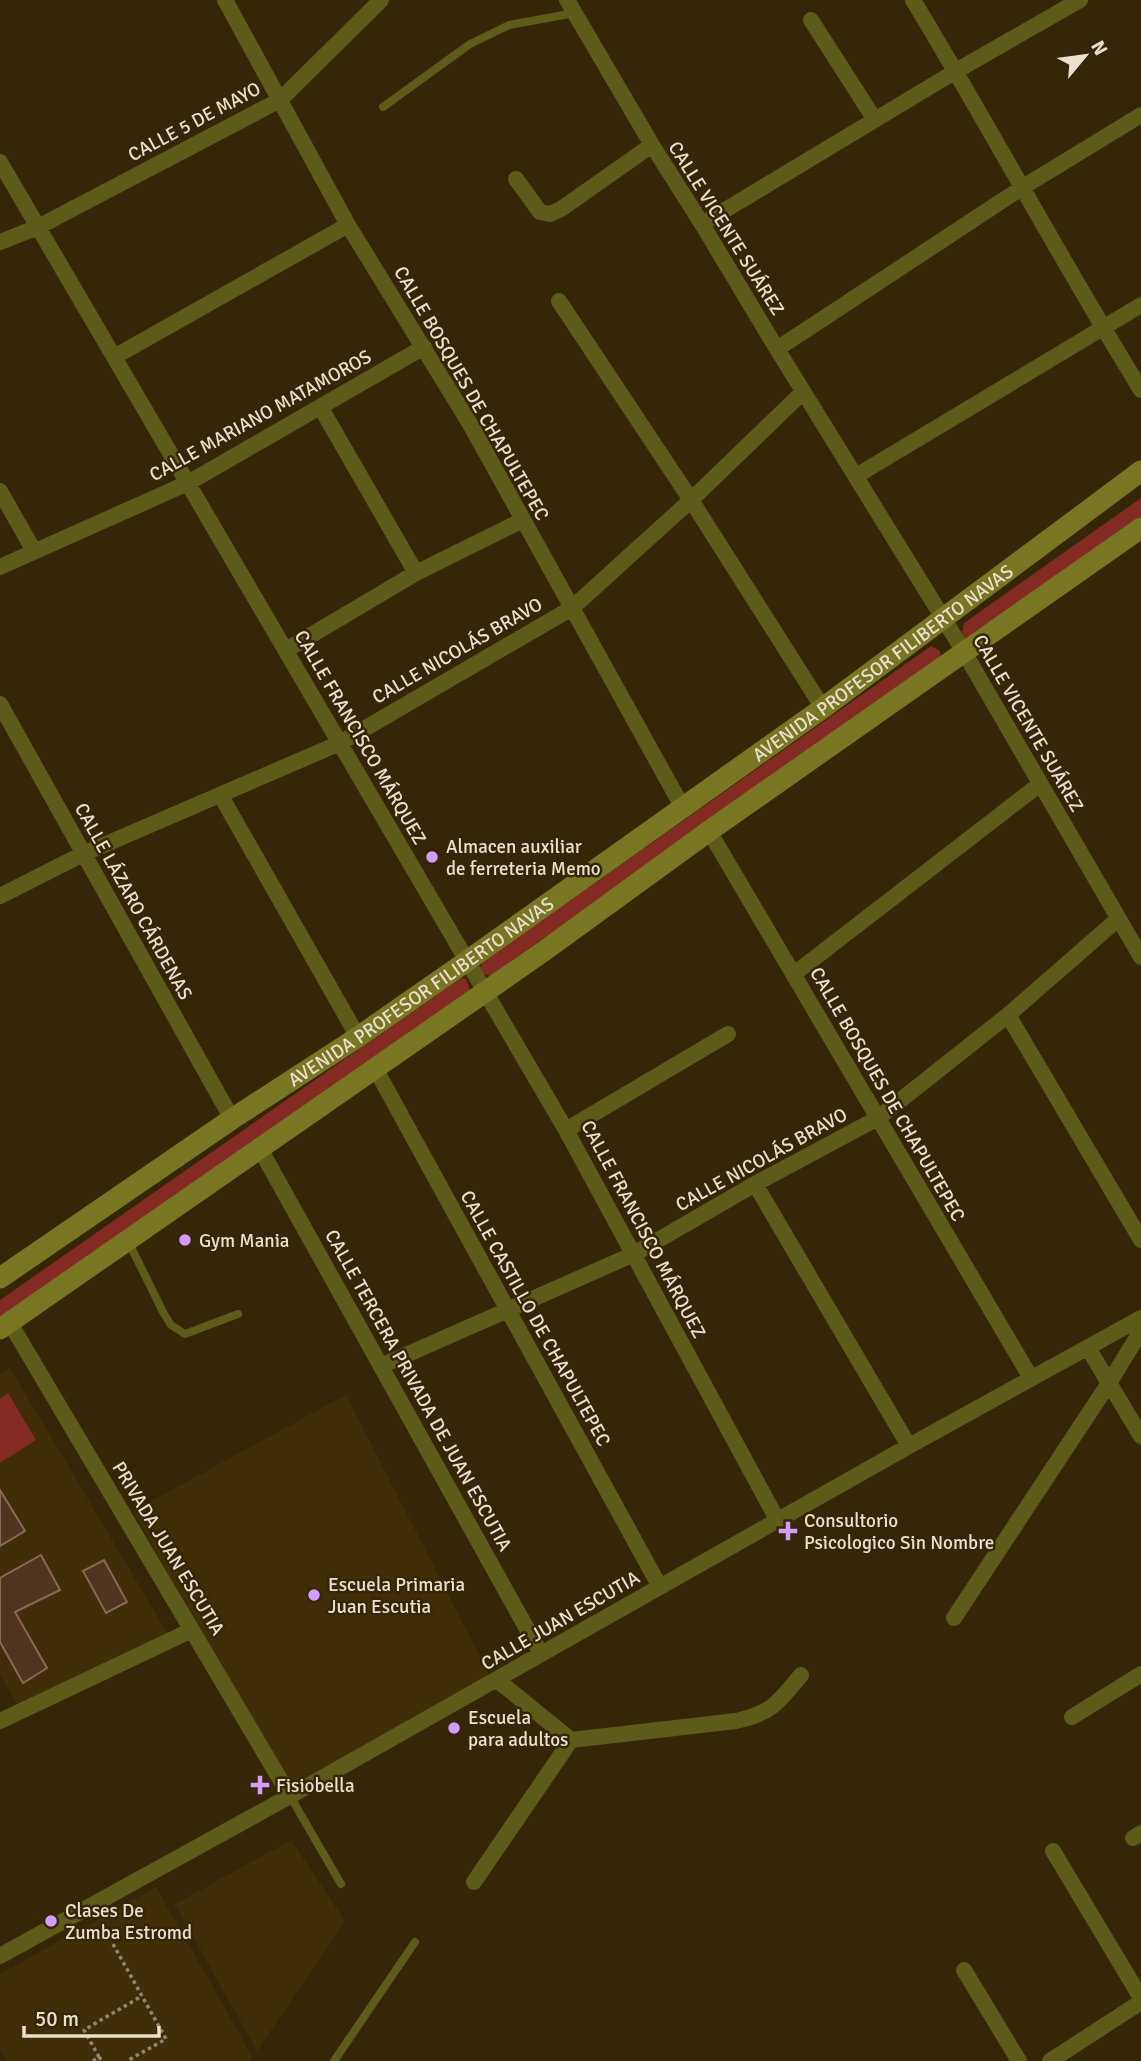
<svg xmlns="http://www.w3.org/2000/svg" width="1141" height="2061" font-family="Signika,sans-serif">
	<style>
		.built { fill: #402e07 }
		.green { fill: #832a22 }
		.building { fill: #4f3422; stroke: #866854; stroke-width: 2 }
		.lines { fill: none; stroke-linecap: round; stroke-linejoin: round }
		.path { stroke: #92866f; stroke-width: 3.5; stroke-dasharray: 3.5 3.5; stroke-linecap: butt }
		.lane { stroke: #5c5b1a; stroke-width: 8 }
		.street { stroke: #5c5b1a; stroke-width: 16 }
		.secondary { stroke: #787623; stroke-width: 21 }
		.poi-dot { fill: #d29dfd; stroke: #352608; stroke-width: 2.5 }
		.labels { text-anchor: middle; stroke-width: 5; stroke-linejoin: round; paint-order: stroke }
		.street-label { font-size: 19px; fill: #e9e0cf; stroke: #352608 }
		.poi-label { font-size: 19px; fill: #e9e0cf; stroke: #352608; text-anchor: start }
	</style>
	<rect width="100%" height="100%" fill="#352608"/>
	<path class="built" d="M10 1368 171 1639 20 1709 0 1674V1374Z
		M346 1395 491 1678 288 1788 133 1511Z
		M291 1840 345 1921 257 2051 175 1904Z
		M156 1887 252 2056 249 2061H6L0 2049V1974Z"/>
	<path class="green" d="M1141 498V520L964 639 962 634 964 623Z
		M931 646 940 651 941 657 490 976 482 973 480 968 483 962Z
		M461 978 466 979 471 992 0 1321V1300Z
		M8 1393 36 1440 0 1463V1399Z"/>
	<path class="building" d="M0 1490 25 1531 0 1546Z
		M41 1555 60 1590 15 1612 47 1668 23 1683 0 1642V1578Z
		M104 1560 127 1602 106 1613 83 1571Z"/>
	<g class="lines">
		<path class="path" d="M113 1944 166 2039 127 2061
			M99 2057 84 2030 142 1996
			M93 2061 99 2057 102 2061"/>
		<path class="lane" d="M383 107 470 44 509 25 575 13
			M129 1243 163 1312 171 1325 185 1334 238 1314
			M290 1796 341 1884
			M334 2061 415 1942"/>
		<path class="street" d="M225 0 348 225 470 424 683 808
			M567 0 652 145 702 224 777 349 964 652 1141 957
			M913 0C991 129 1062 262 1141 390
			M811 20 875 120
			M0 162 566 1130 778 1521
			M516 179 540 212 550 214 561 209 652 145
			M702 224 956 71 1080 0
			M0 242 38 227 280 100 381 0
			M559 301 691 500 823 708
			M777 349 1023 187 1141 115
			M114 357 348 225
			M321 408 416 573
			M856 476 1141 305
			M0 491 34 551
			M0 567 188 483 424 347
			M286 650 416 573 523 520
			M0 704 232 1119
			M221 796 358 1037
			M709 831 1031 1378
			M0 896 83 854 340 743 572 608 691 500 803 392
			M794 974 1040 784
			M1008 1015 1141 1240
			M375 1068 660 1587
			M566 1130 728 1034
			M259 1147 541 1654
			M755 1184 909 1446
			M10 1323 290 1796
			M1088 1348 1141 1436
			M381 1366 634 1254 755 1184 878 1118 1008 1015 1118 919
			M954 1618 1109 1383 1141 1331
			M497 1680 571 1740 736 1721C773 1713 778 1702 801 1675
			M1072 1717 1141 1674
			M0 1721 192 1630
			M1133 1838 1141 1833
			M1053 1851 1141 1998
			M474 1882 571 1740
			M0 1956 290 1796 909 1446 1141 1318
			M964 1970 1019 2061
			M1050 2061 1141 2002"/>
		<g class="secondary">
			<path id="s1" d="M0 1278 232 1119 358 1037 467 961 823 708 1141 471"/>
			<path d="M0 1329 544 951 709 831 1141 528"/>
		</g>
	</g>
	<g class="poi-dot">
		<circle cx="432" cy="857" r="7"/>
		<circle cx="185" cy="1240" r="7"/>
		<path d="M784.5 1520.5h7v7h7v7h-7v7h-7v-7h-7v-7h7z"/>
		<circle cx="314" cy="1595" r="7"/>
		<circle cx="454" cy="1728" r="7"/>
		<path d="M256.5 1774.5h7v7h7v7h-7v7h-7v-7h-7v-7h7z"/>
		<circle cx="51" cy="1921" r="7"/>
	</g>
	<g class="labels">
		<g class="street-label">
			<text transform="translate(194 121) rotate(-28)" y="7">CALLE 5 DE MAYO</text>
			<text transform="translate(727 228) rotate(58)" y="7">CALLE VICENTE SUÁREZ</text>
			<text transform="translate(472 393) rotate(60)" y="7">CALLE BOSQUES DE CHAPULTEPEC</text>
			<text transform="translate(260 415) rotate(-29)" y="7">CALLE MARIANO MATAMOROS</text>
			<text transform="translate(457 650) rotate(-30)" y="7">CALLE NICOLÁS BRAVO</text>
			<text dy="7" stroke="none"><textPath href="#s1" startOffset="1076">AVENIDA PROFESOR FILIBERTO NAVAS</textPath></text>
			<text transform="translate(1029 723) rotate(60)" y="7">CALLE VICENTE SUÁREZ</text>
			<text transform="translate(361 737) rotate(60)" y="7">CALLE FRANCISCO MÁRQUEZ</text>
			<text transform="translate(134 901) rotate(61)" y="7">CALLE LÁZARO CÁRDENAS</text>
			<text dy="7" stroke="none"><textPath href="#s1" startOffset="509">AVENIDA PROFESOR FILIBERTO NAVAS</textPath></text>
			<text transform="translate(888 1094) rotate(60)" y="7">CALLE BOSQUES DE CHAPULTEPEC</text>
			<text transform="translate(761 1159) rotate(-29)" y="7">CALLE NICOLÁS BRAVO</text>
			<text transform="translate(644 1229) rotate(62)" y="7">CALLE FRANCISCO MÁRQUEZ</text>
			<text transform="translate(536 1318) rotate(61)" y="7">CALLE CASTILLO DE CHAPULTEPEC</text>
			<text transform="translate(419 1390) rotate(61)" y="7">CALLE TERCERA PRIVADA DE JUAN ESCUTIA</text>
			<text transform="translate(169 1548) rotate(59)" y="7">PRIVADA JUAN ESCUTIA</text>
			<text transform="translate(560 1620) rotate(-30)" y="7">CALLE JUAN ESCUTIA</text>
		</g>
		<g class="poi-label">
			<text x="446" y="853">Almacen auxiliar<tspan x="446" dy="22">de ferreteria Memo</tspan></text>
			<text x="199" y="1247">Gym Mania</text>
			<text x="804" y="1527">Consultorio<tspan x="804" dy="22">Psicologico Sin Nombre</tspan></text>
			<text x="328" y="1591">Escuela Primaria<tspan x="328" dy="22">Juan Escutia</tspan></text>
			<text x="468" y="1724">Escuela<tspan x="468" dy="22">para adultos</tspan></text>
			<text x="276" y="1792">Fisiobella</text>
			<text x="65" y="1917">Clases De<tspan x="65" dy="22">Zumba Estromd</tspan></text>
		</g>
	</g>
	<g transform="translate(1085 56) rotate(61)" stroke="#352608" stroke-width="5" paint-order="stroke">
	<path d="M0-5L12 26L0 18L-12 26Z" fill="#e9e0cf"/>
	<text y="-10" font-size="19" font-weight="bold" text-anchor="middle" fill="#e9e0cf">N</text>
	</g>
	<path d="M24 2026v10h135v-10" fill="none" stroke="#e9e0cf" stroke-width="3.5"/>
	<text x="35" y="2026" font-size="21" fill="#e9e0cf" stroke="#352608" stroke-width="5" paint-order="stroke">50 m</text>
</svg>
